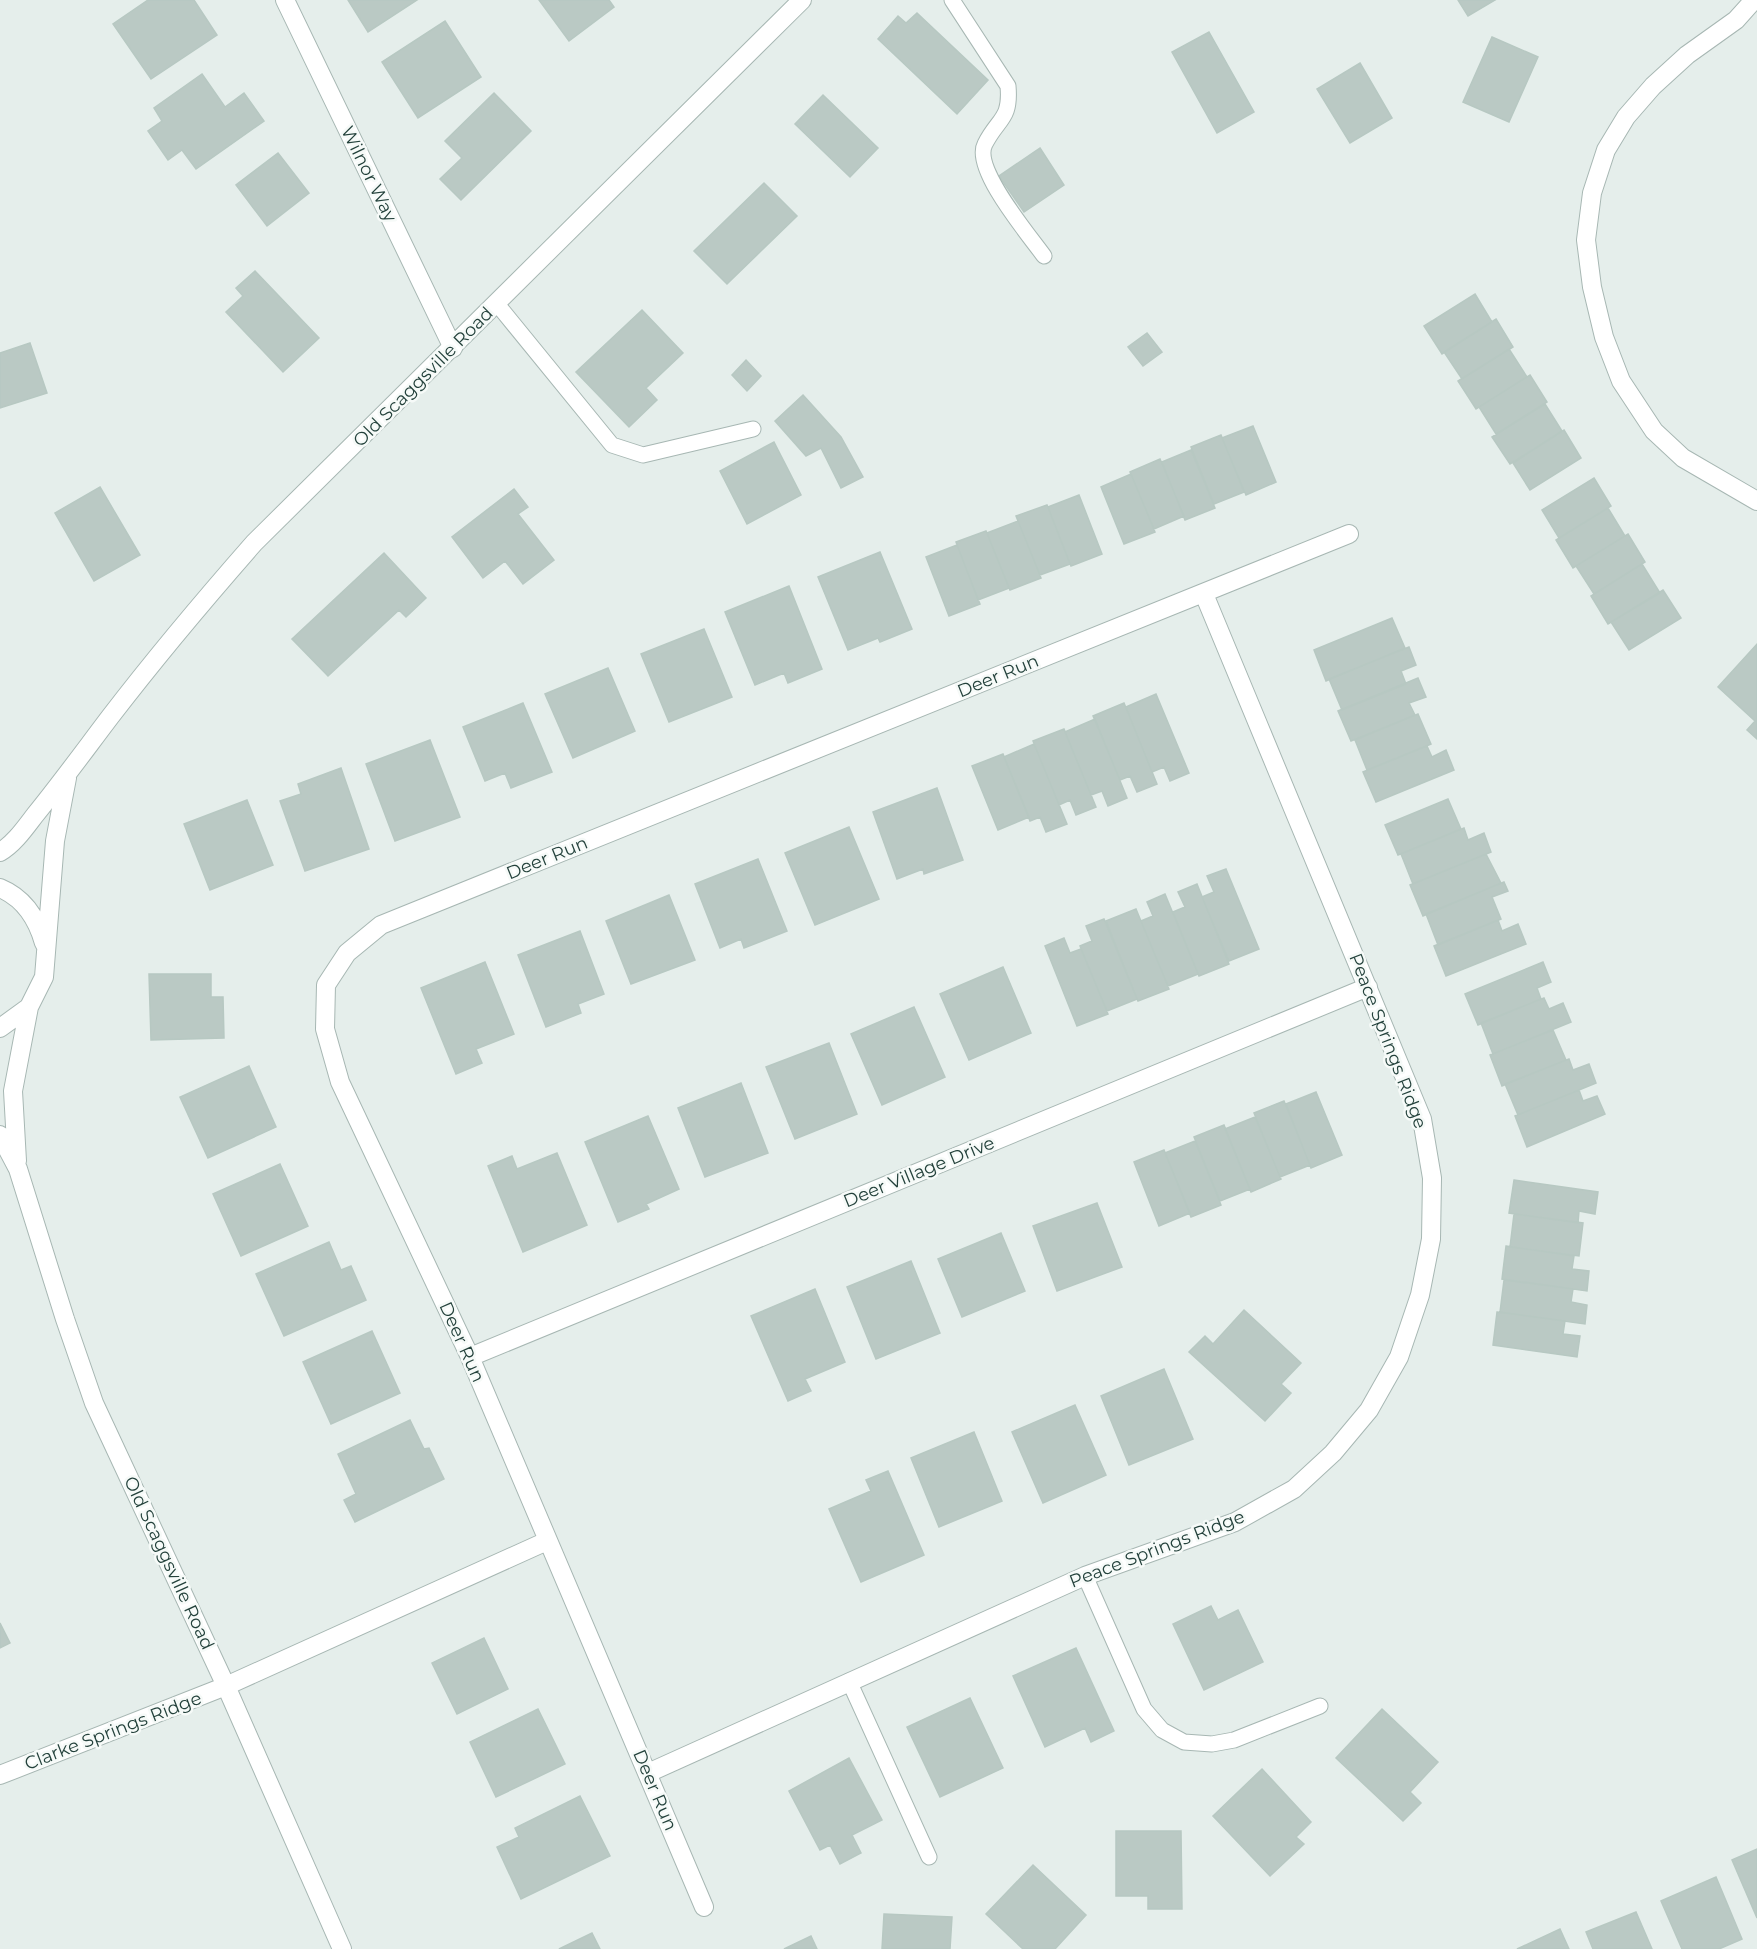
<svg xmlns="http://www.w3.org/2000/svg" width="1757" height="1949" font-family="Montserrat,sans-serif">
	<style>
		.building { fill: #bac9c4; stroke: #b7c8c2; stroke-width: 1.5 }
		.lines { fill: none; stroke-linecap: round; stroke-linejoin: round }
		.service-casing { stroke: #a7b7b3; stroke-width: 17 }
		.minor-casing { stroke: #a7b7b3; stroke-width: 20 }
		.tertiary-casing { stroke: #a7b7b3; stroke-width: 20 }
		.service { stroke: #fff; stroke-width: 15 }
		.minor { stroke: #fff; stroke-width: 18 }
		.tertiary { stroke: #fff; stroke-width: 18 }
		.labels { text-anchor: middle; stroke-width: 5; stroke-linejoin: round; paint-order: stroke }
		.street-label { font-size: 18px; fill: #23413b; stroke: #f6faf8 }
	</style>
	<rect width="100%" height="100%" fill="#e5eeeb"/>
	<path class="building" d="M148 0H194L217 35 151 79 113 24Z
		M348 0H417L368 32Z
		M539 0H609L614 7 569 41Z
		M1458 0H1495L1468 16Z
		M917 13 988 80 957 114 878 39 898 16 906 23Z
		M445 21 481 77 418 118 382 62Z
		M1209 32 1254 112 1217 133 1172 52Z
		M1492 37 1538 57 1509 122 1463 102Z
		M1360 63 1392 118 1350 143 1317 89Z
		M202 74 225 107 244 93 264 121 196 169 182 150 168 160 148 131 162 121 154 108Z
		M494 93 531 131 461 200 440 179 462 158 445 141Z
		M823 95 878 148 850 177 795 124Z
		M1040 148 1064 185 1024 212 999 176Z
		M278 153 309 193 267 226 236 185Z
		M764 183 797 216 727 284 694 251Z
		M255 271 319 338 283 372 226 312 243 296 236 288Z
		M1475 294 1492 322 1442 354 1424 326Z
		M642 310 683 353 646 388 657 400 629 427 576 372Z
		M1496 319 1513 347 1462 379 1444 352Z
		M1147 333 1162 352 1143 366 1128 347Z
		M30 343 47 393 0 408V353Z
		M1509 349 1527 377 1476 409 1458 381Z
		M746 360 761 376 747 391 732 375Z
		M1530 375 1547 402 1496 434 1479 407Z
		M803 395 841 437 863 477 841 488 821 448 806 456 775 421Z
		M1545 404 1562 431 1510 464 1492 437Z
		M1253 426 1276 482 1246 495 1222 438Z
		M1564 430 1581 458 1530 490 1513 463Z
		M1221 435 1244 492 1214 504 1191 447Z
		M774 442 801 495 747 524 720 471Z
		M1191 450 1215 508 1185 520 1162 462Z
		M1160 459 1184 516 1154 529 1130 472Z
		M1131 474 1155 532 1124 544 1101 487Z
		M1594 478 1611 506 1559 538 1542 510Z
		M100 487 140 555 94 581 55 513Z
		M514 489 528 507 518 514 554 560 523 584 505 561 483 578 452 537Z
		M1079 495 1102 554 1071 566 1048 507Z
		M1047 505 1070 564 1040 575 1016 516Z
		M1608 508 1625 536 1573 568 1556 540Z
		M1018 521 1041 578 1010 590 987 533Z
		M986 531 1009 588 978 600 956 542Z
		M1628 534 1645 562 1594 594 1576 566Z
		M957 545 980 604 949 616 926 557Z
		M880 552 912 629 880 642 878 638 848 650 818 577Z
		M384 553 426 598 406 617 399 610 328 676 292 639Z
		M1642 564 1660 593 1608 624 1591 596Z
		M789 586 822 669 788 683 784 673 755 685 725 612Z
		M1663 590 1681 618 1629 650 1611 622Z
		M1392 618 1405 648 1326 681 1314 650Z
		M704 629 732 697 669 722 641 654Z
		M1757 644V739L1747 730 1755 721 1718 687Z
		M1409 647 1416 665 1401 671 1406 684 1342 710 1329 679Z
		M608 668 635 731 573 758 545 694Z
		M1418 678 1426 697 1409 703 1415 715 1351 741 1338 711Z
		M1156 694 1189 773 1170 781 1164 767 1152 772 1126 707Z
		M523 703 552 772 511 788 505 773 485 781 463 727Z
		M1124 703 1157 784 1137 792 1130 776 1120 780 1093 716Z
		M1418 714 1431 744 1367 770 1355 740Z
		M1095 719 1127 798 1108 806 1102 791 1091 795 1065 732Z
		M1064 729 1096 807 1076 815 1070 800 1059 805 1033 741Z
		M430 740 460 817 395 841 366 764Z
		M1034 744 1067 824 1046 832 1040 817 1030 821 1004 757Z
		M1427 746 1432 757 1446 750 1454 770 1376 802 1363 772Z
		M1003 754 1029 817 998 830 972 766Z
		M341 768 369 849 305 871 280 801 301 794 298 784Z
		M937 788 963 860 924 874 923 869 897 879 873 812Z
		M1448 799 1461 829 1398 855 1385 825Z
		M247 800 273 865 210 890 184 824Z
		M849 827 879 899 815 925 785 853Z
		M1464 828 1468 840 1484 833 1491 852 1413 884 1401 854Z
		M1486 854 1501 883 1423 916 1410 885Z
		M758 859 787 931 744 948 741 939 720 948 695 884Z
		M1226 869 1259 949 1229 961 1202 897 1214 892 1207 876Z
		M1504 882 1508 891 1492 897 1501 919 1438 945 1426 914Z
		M1197 884 1229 964 1199 976 1173 912 1185 907 1178 892Z
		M1165 894 1198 974 1168 986 1141 921 1153 916 1147 902Z
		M669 895 695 960 631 984 606 921Z
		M1136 909 1169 989 1138 1001 1106 921Z
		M1104 919 1137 999 1107 1011 1080 946 1092 941 1086 926Z
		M1498 920 1502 931 1518 924 1526 944 1446 976 1434 946Z
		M580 931 604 994 578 1004 581 1013 546 1027 518 955Z
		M1064 938 1070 953 1081 949 1108 1014 1077 1026 1045 946Z
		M485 962 514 1034 476 1049 482 1063 456 1074 421 988Z
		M1543 962 1551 982 1537 988 1541 999 1478 1025 1465 994Z
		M1003 967 1031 1033 969 1060 940 994Z
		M149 974H211V997H223L224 1038 151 1040Z
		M1544 998 1549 1009 1563 1003 1571 1022 1493 1054 1481 1023Z
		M914 1007 945 1077 882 1105 851 1034Z
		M1553 1030 1566 1060 1502 1086 1490 1055Z
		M829 1043 857 1114 795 1139 766 1067Z
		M1569 1059 1573 1070 1589 1064 1596 1083 1518 1115 1505 1084Z
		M249 1066 276 1127 208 1158 180 1097Z
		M741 1083 768 1153 705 1177 678 1108Z
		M1579 1090 1583 1101 1597 1096 1605 1114 1527 1147 1515 1116Z
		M1316 1092 1342 1155 1311 1168 1286 1104Z
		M1284 1101 1310 1165 1280 1177 1254 1113Z
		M648 1116 679 1189 646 1204 649 1209 618 1222 585 1142Z
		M1255 1117 1281 1179 1251 1192 1225 1129Z
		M1224 1125 1250 1189 1220 1201 1194 1137Z
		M1195 1141 1221 1205 1191 1217 1165 1153Z
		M1164 1150 1190 1213 1159 1226 1134 1162Z
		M557 1153 587 1225 523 1252 488 1166 512 1156 517 1169Z
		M280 1164 308 1226 241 1256 213 1194Z
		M1514 1180 1598 1192 1595 1214 1579 1211 1578 1223 1509 1213Z
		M1097 1203 1122 1267 1057 1291 1033 1226Z
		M1514 1214 1583 1223 1579 1256 1510 1247Z
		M1001 1233 1025 1291 962 1317 938 1259Z
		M329 1242 341 1270 351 1266 366 1300 284 1336 256 1274Z
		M1506 1246 1574 1256 1572 1269 1589 1271 1587 1291 1502 1279Z
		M911 1261 940 1333 876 1359 847 1287Z
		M1504 1280 1573 1289 1571 1302 1587 1305 1585 1324 1500 1312Z
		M815 1289 845 1362 805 1379 811 1391 788 1401 751 1316Z
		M1244 1310 1301 1363 1281 1384 1291 1393 1265 1421 1189 1352 1205 1336 1213 1344Z
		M1497 1312 1565 1321 1563 1334 1580 1336 1577 1357 1493 1345Z
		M372 1331 400 1393 331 1424 303 1362Z
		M1164 1369 1193 1439 1129 1465 1101 1396Z
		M1075 1405 1106 1475 1043 1503 1012 1432Z
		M410 1420 424 1449 429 1448 444 1479 355 1522 344 1500 356 1494 338 1454Z
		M974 1432 1002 1501 939 1527 911 1458Z
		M888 1471 924 1555 861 1582 829 1509 871 1491 866 1480Z
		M1211 1606 1218 1620 1238 1610 1263 1662 1204 1690 1173 1624Z
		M0 1623 10 1643 0 1648Z
		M484 1638 508 1689 457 1714 432 1663Z
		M1076 1648 1114 1731 1091 1742 1085 1728 1045 1747 1013 1676Z
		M970 1698 1003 1768 940 1797 907 1727Z
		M538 1709 565 1764 496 1797 470 1742Z
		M1382 1709 1438 1762 1410 1792 1421 1803 1403 1821 1336 1758Z
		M849 1758 882 1820 852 1835 861 1853 840 1864 830 1845 820 1850 789 1791Z
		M1262 1769 1311 1822 1296 1837 1304 1844 1270 1876 1213 1816Z
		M580 1796 610 1856 521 1899 497 1847 519 1837 515 1828Z
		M1116 1831H1181L1182 1909H1148V1896H1116Z
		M1757 1849V1918L1732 1860Z
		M1033 1865 1086 1915 1055 1949H1023L986 1914Z
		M1716 1877 1742 1939 1719 1949H1682L1661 1901Z
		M1636 1912 1652 1949H1593L1586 1932Z
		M884 1914 952 1917 950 1949H882Z
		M1560 1929 1569 1949H1517Z
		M592 1933 600 1949H559Z
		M811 1936 817 1949H784Z"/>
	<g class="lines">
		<defs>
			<path id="service" d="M952 0 1008 86C1011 120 998 118 985 144 972 168 1029 235 1044 256
				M497 304 612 445 643 455 753 429
				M1085 1576 1144 1709 1162 1730 1184 1742 1212 1744 1234 1740 1320 1706
				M849 1681 929 1857"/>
			<path id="minor" d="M285 0 453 348
				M1754 0 1736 20 1687 55 1653 86 1626 117 1606 150 1592 193 1586 240 1592 287 1604 337 1621 381 1654 431 1683 458 1757 501
				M470 1357 1368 987
				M648 1773 1085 1576 1235 1522 1294 1489 1333 1453 1369 1410 1399 1357 1420 1295 1431 1239 1432 1178 1422 1119 1204 594
				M0 1775 226 1686 547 1541
				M704 1907 470 1357 340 1082 325 1029 326 985 347 953 381 925 1349 534"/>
			<path id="tertiary" d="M0 852C14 844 25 828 35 815 61 783 85 750 110 717 156 657 204 600 254 543L802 0
				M0 888C24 898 37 918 44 943
				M0 1028 29 1007 44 977 55 841 67 778
				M0 1135 18 1169 65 1319 94 1403 226 1686 342 1949
				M17 1161 13 1091 29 1007"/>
		</defs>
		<use href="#service" class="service-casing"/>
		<use href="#minor" class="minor-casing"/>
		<use href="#tertiary" class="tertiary-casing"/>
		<use href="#service" class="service"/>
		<use href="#minor" class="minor"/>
		<use href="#tertiary" class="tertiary"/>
	</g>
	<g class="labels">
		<g class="street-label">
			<text transform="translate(369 174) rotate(64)" y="6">Wilnor Way</text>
			<text transform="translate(423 377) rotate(-45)" y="6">Old Scaggsville Road</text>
			<text transform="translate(998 676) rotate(-22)" y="6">Deer Run</text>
			<text transform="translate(547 858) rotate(-22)" y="6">Deer Run</text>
			<text transform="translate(1388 1041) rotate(69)" y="6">Peace Springs Ridge</text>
			<text transform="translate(919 1172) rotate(-22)" y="6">Deer Village Drive</text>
			<text transform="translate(462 1342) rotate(66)" y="6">Deer Run</text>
			<text transform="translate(1157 1549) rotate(-21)" y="6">Peace Springs Ridge</text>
			<text transform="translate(169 1563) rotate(65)" y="6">Old Scaggsville Road</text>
			<text transform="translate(113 1731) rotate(-21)" y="6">Clarke Springs Ridge</text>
			<text transform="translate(655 1790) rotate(67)" y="6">Deer Run</text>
		</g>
	</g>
</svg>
